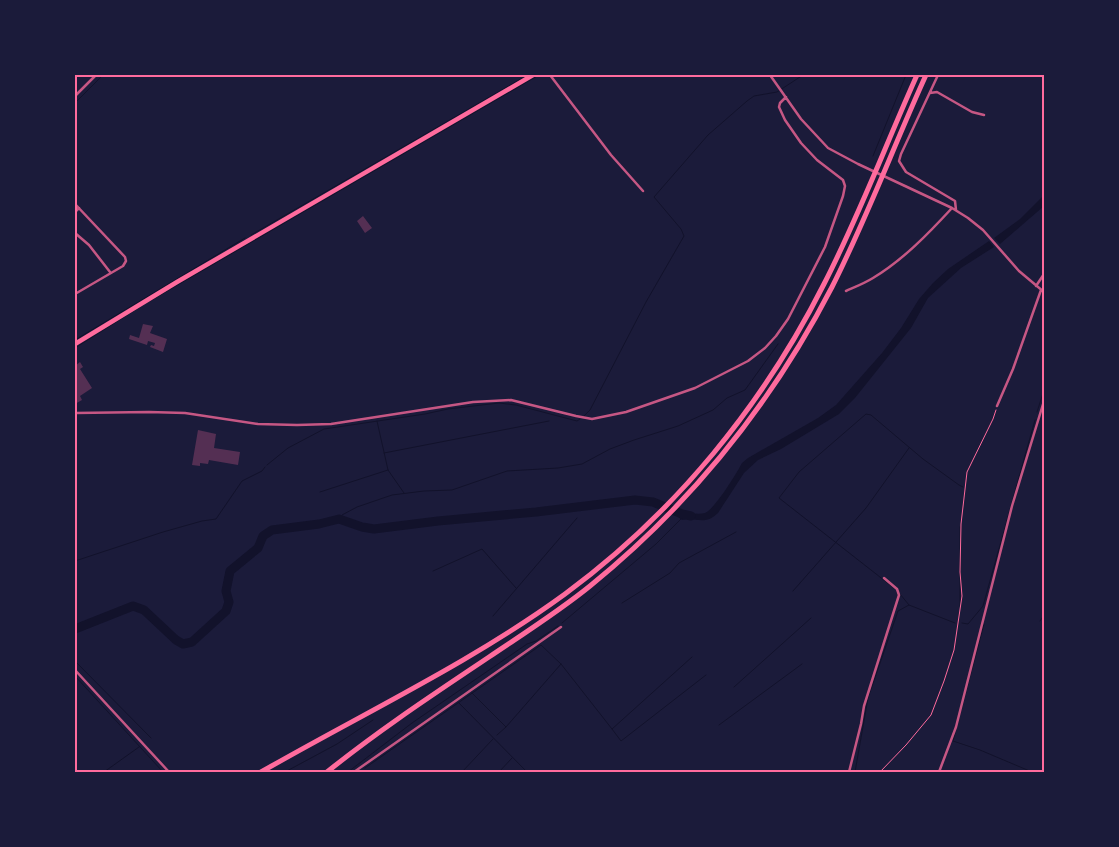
<svg xmlns="http://www.w3.org/2000/svg" width="1119" height="847" font-family="'Archivo Narrow',sans-serif">
	<style>
		.water { fill: #12122b }
		.lines { fill: none; stroke-linecap: round; stroke-linejoin: round }
		.stream { stroke: #12122b; stroke-width: 1 }
		.river { stroke: #12122b; stroke-width: 9 }
		.building { fill: #542f53 }
		.path { stroke: #ff6b9d; stroke-width: 1 }
		.minor { stroke: #c65784; stroke-width: 2.5 }
		.primary { stroke: #ff6b9d; stroke-width: 4.5 }
		.motorway { stroke: #ff6b9d; stroke-width: 5 }
		.neatline { fill: none; stroke: #ff6b9d; stroke-width: 2 }
	</style>
	<rect width="100%" height="100%" fill="#1b1b3a"/>
	<path class="water" d="M1044 195V206L1000 244 994 238 1020 219Z
		M989 241 994 247 961 268 928 298 911 328 855 398 839 414 781 449 758 460 744 473 718 513C703 527 696 516 682 520L677 516 682 510C689 513 698 515 705 513 714 510 737 473 742 463L748 458 818 418 836 405 882 353 901 328 919 299 933 283 948 269Z"/>
	<g class="lines">
		<path class="stream" d="M75 103 103 75
			M873 156 906 75
			M251 235 524 77
			M150 301 539 75
			M75 340 245 238
			M75 348 140 307
			M1037 412 1044 390
			M584 416 590 410 646 302 684 236 681 229 654 197 708 135 747 101 754 96 777 92 803 75
			M377 421 388 470 404 493
			M384 453 549 421
			M267 465 288 448 324 429 425 414 448 409 499 403 516 405 577 421 580 419
			M320 492 388 470
			M339 519 342 515 357 507 392 495 424 491 452 490 507 471 558 468 582 464 610 449 634 440 678 426 713 410 727 398 745 390 778 344
			M960 527V606
			M75 561 163 532 202 521 216 519 242 481 262 471 265 467
			M433 571 482 549 516 588
			M894 588 779 498 799 472 866 414 871 415 923 459 959 485 963 487
			M793 591 866 508 909 448
			M900 594 909 605
			M622 603 670 573 679 563 736 532
			M493 616 577 518
			M1040 621 1044 615
			M562 623 656 544 682 518
			M962 623 968 624 983 606 1035 420
			M984 624 953 741 980 750 1032 772
			M692 657 612 729 621 741 706 675
			M75 661 151 738
			M75 676 163 772
			M734 687 811 618
			M472 693 506 727 497 735
			M459 703 527 772
			M719 725 802 664
			M506 727 561 664
			M365 768 541 645 561 664 612 729
			M104 772 139 747
			M285 772 337 744 373 720
			M348 772 412 723 527 644 536 641 558 626
			M462 772 493 739
			M499 772 512 758
			M855 772 868 698 898 611 909 605 955 623"/>
		<path class="river" d="M75 629 133 606 144 610 176 640 183 644 192 642 226 611 229 602 226 591 230 571 258 548 263 536 272 530 319 524 339 519 362 527 374 529 438 521 536 512 635 500 653 502 682 514 691 516"/>
	</g>
	<path class="building" d="M363 216 372 228 365 233 357 221Z
		M143 324 153 326 150 333 167 339 163 352 150 347 151 345 154 346 155 343 148 341 147 345 129 339 130 335 139 338Z
		M80 362 83 367 80 369 92 388 80 396 82 400 75 404V366Z
		M198 430 216 434 214 448 240 452 238 465 209 460 208 464 200 463V466L192 465Z"/>
	<g class="lines">
		<path class="path" d="M880 772 906 745 931 715 944 681 954 650 962 596 960 572 961 524 967 472 993 419 996 410"/>
		<path class="minor" d="M550 75 611 155 643 191
			M770 75 801 119 828 148 858 164 952 208 968 218 983 230 1019 271 1044 292
			M938 75 901 154 899 161 906 172 955 201 956 210
			M930 93 937 92 972 112 984 115
			M75 96 96 75
			M75 204 125 257 126 261 123 266 75 294
			M75 212 79 208
			M75 233 89 245 110 272
			M1036 286 1044 274
			M846 291C855 287 865 283 873 278 903 260 929 233 952 208
			M997 406 1013 369 1041 290
			M75 413 149 412 185 413 258 424 297 425 331 424 473 402 511 400 576 416 592 419 626 412 695 388 748 361 765 348 776 336 788 319 825 247 843 196 845 186 843 180 817 160 801 143 785 120 779 107 780 103 786 97
			M75 670 169 772
			M354 772 561 627
			M849 772 861 724 864 706 899 595 897 589 884 578
			M939 772 956 727 1012 506 1044 401"/>
		<path class="primary" d="M75 344 177 282 533 75"/>
		<path class="motorway" d="M261 772C362 714 472 662 565 594 675 513 763 405 824 284 859 216 886 144 917 75
			M327 772C379 730 434 694 489 657 523 634 558 612 590 586 691 504 772 403 832 287 867 218 894 145 926 75"/>
	</g>
	<rect width="1119" height="847" fill="none" stroke="#1b1b3a" stroke-width="152"/>
	<rect x="76" y="76" width="967" height="695" class="neatline"/>
</svg>
